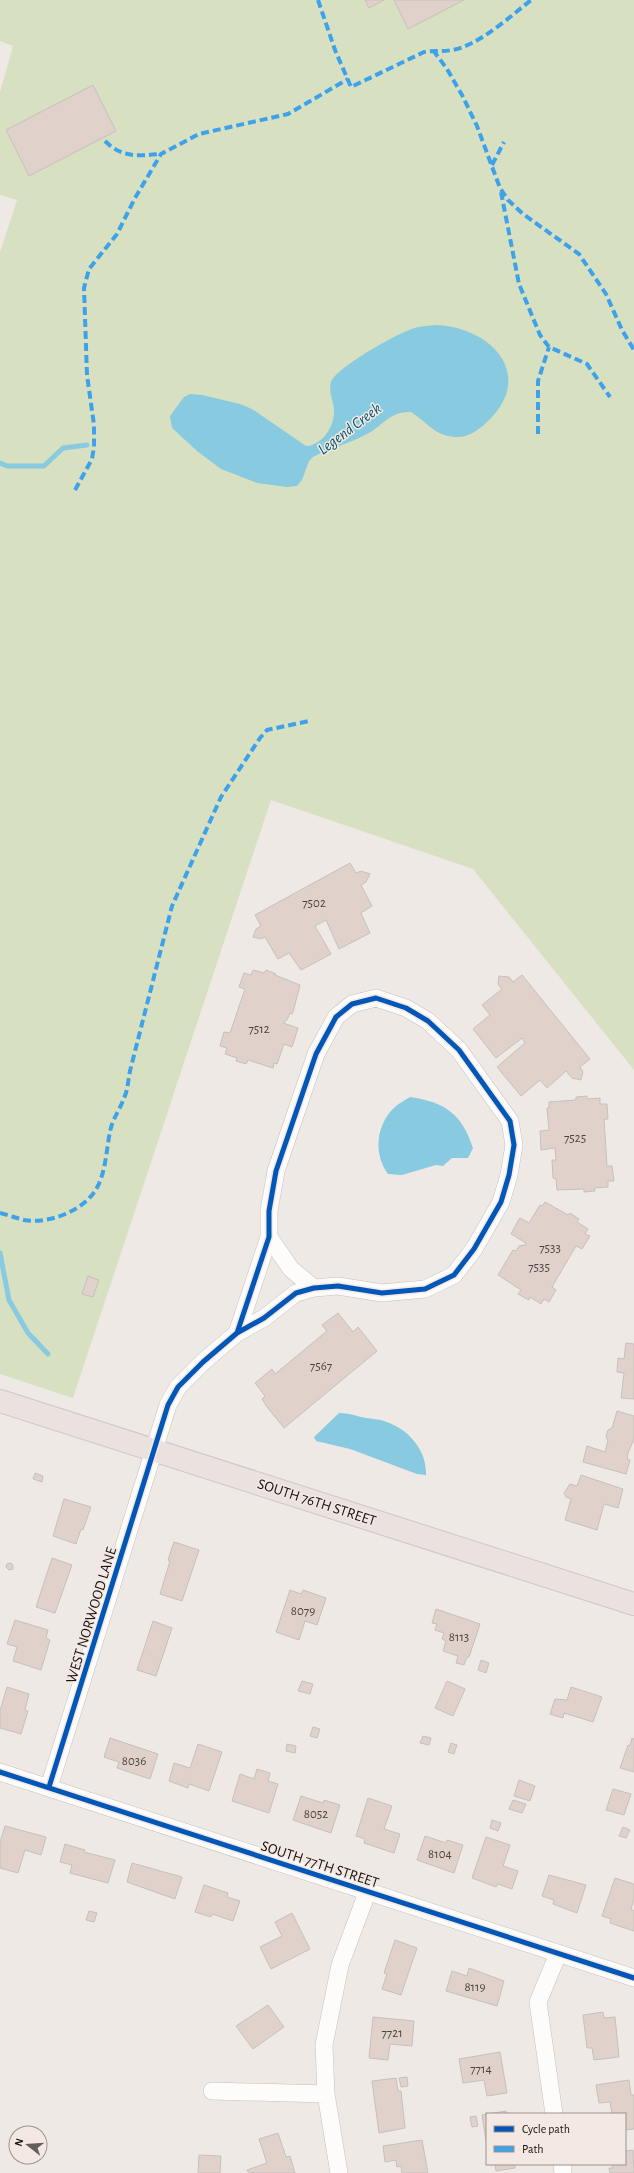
<svg xmlns="http://www.w3.org/2000/svg" width="634" height="2173" font-family="'Alegreya Sans',sans-serif">
	<style>
		.green { fill: #d8e0c2 }
		.water { fill: #88cae0 }
		.lines { fill: none; stroke-linecap: round; stroke-linejoin: round }
		.stream { stroke: #88cae0; stroke-width: 5 }
		.building { fill: #e0d2cb; stroke: #c5c0be }
		.minor-casing { stroke: #c5c0be; stroke-width: 18 }
		.major-casing { stroke: #cbc8c7; stroke-width: 24 }
		.minor { stroke: #fdfcfb; stroke-width: 17 }
		.major { stroke: #ebe1de; stroke-width: 22 }
		.quiet { stroke: #3da2ea; stroke-width: 4; stroke-dasharray: 8 4; stroke-linecap: butt }
		.cycleway-casing { stroke: #f3e8e2; stroke-width: 8 }
		.cycleway { stroke: #0057b8; stroke-width: 5 }
		.labels { text-anchor: middle; stroke-width: 3; stroke-linejoin: round; paint-order: stroke }
		.number-label { font-size: 13px; fill: #4a4440 }
		.street-label { font-size: 15px; fill: #161311; stroke: #f3e8e2 }
		.water-label { font-size: 16px; font-style: italic; fill: #00586e; stroke: #f3e8e2 }
	</style>
	<rect width="100%" height="100%" fill="#efe9e6"/>
	<path class="green" d="M0 0H634V1070L473 869 271 800 73 1398 0 1374V252L17 200 0 195V92L13 46 0 41Z"/>
	<path class="water" d="M436 325C491 327 537 375 487 422 480 429 469 437 458 437 437 438 427 422 411 412 387 412 384 426 365 435 348 444 330 448 313 457L309 461 302 480 297 486 287 487 257 483 221 469 197 451 172 428 170 416 184 397 190 394 202 395 240 404 252 409 306 446C323 445 335 426 334 409 333 400 328 391 331 382 336 368 393 336 409 330 417 326 427 326 436 325Z
		M410 1097C445 1102 462 1114 473 1148L468 1158H452L443 1166 436 1165 402 1175 388 1174C373 1154 376 1124 395 1107 399 1103 405 1100 410 1097Z
		M339 1413C349 1413 356 1416 366 1418 372 1419 378 1419 384 1421 407 1428 427 1449 426 1475L417 1474 350 1449 316 1441 314 1437Z"/>
	<g class="lines">
		<path class="stream" d="M0 463 7 466H44L63 448 87 445
			M0 1253 9 1300 28 1333 48 1354"/>
	</g>
	<path class="building" d="M365 0H384L369 8Z
		M394 0H464L408 29Z
		M93 85 116 131 29 176 6 130Z
		M350 863 356 873 361 871 370 874 366 882 361 885 372 906 361 913 370 933 339 949 326 920 315 926 331 954 301 970 289 953 278 959 265 937 261 939 253 937 256 929 261 926 255 915Z
		M253 970 264 973 266 970 276 974 275 975 300 985 293 1012 292 1014 290 1013 287 1020 283 1023 298 1028 292 1047 284 1044 277 1064 274 1063 273 1068 248 1060 246 1064 236 1061 237 1058 225 1054 227 1048 220 1046 224 1032 230 1033 245 989 239 987 244 973 251 975Z
		M522 975 590 1059 580 1067 583 1072 581 1080 572 1078 566 1071 547 1088 540 1080 521 1096 497 1067 525 1043 522 1038 496 1058 473 1029 490 1015 482 1005 502 989 498 984 499 976 509 977 513 982Z
		M587 1096V1099L600 1098V1104H607L608 1119H604L607 1166H612L614 1181H608V1187L594 1188 595 1191 584 1192V1189L557 1190 556 1179 553 1178 552 1160H556L555 1148 541 1150 540 1131 549 1130 547 1108H549V1102L576 1100V1097Z
		M545 1202 568 1215 570 1213 579 1219 577 1222 588 1229 585 1234 590 1236 582 1249 576 1246 552 1287 556 1290 549 1302 544 1299 541 1304 530 1297 529 1300 518 1294 521 1290 498 1275 513 1250 516 1251 519 1246 525 1245 526 1243 511 1234 519 1219 520 1218 529 1223 540 1205 542 1206Z
		M88 1276 99 1280 93 1297 82 1294Z
		M338 1313 353 1332 358 1327 377 1351 284 1428 267 1407 262 1399 265 1396 255 1383 272 1369 275 1374 327 1331 322 1325Z
		M626 1343 634 1344V1399L621 1398 624 1373 617 1372 618 1358 624 1359Z
		M617 1411 634 1416V1439L628 1453 627 1459 630 1460 626 1474 583 1462 587 1446 605 1452 608 1440 606 1437 608 1430 612 1428Z
		M35 1473 43 1476 42 1482 33 1479Z
		M581 1475 623 1489 618 1508 604 1504 597 1530 565 1520 571 1499 566 1497 564 1493 570 1484 577 1486Z
		M64 1499 91 1507 83 1530 81 1529 76 1544 53 1536Z
		M174 1542 199 1550 182 1601 160 1594 170 1561 168 1560Z
		M52 1558 72 1565 55 1613 36 1607Z
		M11 1563 13 1565V1569L9 1570 6 1567 7 1564Z
		M290 1590 301 1594 303 1590 326 1598 317 1625 305 1621 299 1640 276 1632Z
		M436 1609 480 1624 469 1657H467L464 1665 456 1663 458 1656 443 1651 446 1641 442 1639 444 1633 435 1630 437 1624 432 1623Z
		M15 1620 48 1630 46 1638 50 1640 41 1670 13 1661 17 1647 7 1644Z
		M153 1621 172 1628 156 1676 137 1670Z
		M481 1660 489 1663 486 1673 478 1670Z
		M302 1681 313 1684 310 1694 298 1691Z
		M447 1681 465 1689 453 1716 435 1708Z
		M7 1687 29 1694 25 1710 28 1711 21 1734 0 1728V1711Z
		M571 1687 602 1697 593 1722 564 1713 563 1718 550 1714 555 1699 567 1700Z
		M313 1727 320 1729 317 1738 310 1736Z
		M423 1736 431 1738 429 1745 420 1743Z
		M110 1738 158 1754 150 1779 117 1768 119 1762 104 1757Z
		M632 1738 634 1739V1772L620 1768 628 1745 630 1746Z
		M451 1743 457 1745 454 1754 448 1752Z
		M198 1744 222 1752 209 1791 189 1784 188 1788 169 1781 174 1763 190 1768Z
		M287 1744 296 1746 295 1753 286 1751Z
		M257 1769 270 1773 268 1781 278 1784 269 1813 232 1801 240 1774 254 1779Z
		M519 1780 535 1786 530 1801 514 1796Z
		M613 1789 631 1794 624 1815 606 1810Z
		M301 1796 323 1803 324 1800 340 1805 331 1833 293 1820Z
		M368 1798 392 1806 384 1829 400 1834 394 1853 364 1843 365 1839 356 1836Z
		M513 1800 526 1804 522 1813 509 1809Z
		M492 1820 501 1823 498 1831 490 1828Z
		M5 1826 46 1837 41 1855 25 1850 18 1873 0 1868V1842Z
		M623 1827 630 1830 626 1838 619 1836Z
		M425 1836 446 1843 447 1840 463 1845 454 1873 417 1860Z
		M486 1837 510 1845 503 1866 518 1871 512 1889 498 1884 496 1887 472 1878Z
		M65 1844 85 1850 84 1852 115 1860 108 1883 70 1873 72 1865 60 1862Z
		M132 1863 182 1877 175 1899 127 1882Z
		M549 1875 586 1885 577 1913 553 1904 554 1900 542 1896Z
		M615 1878 634 1884V1899L631 1909 634 1911V1931L610 1923 611 1919 602 1916Z
		M204 1885 228 1893 227 1897 240 1901 233 1921 212 1914 211 1917 195 1912Z
		M89 1911 97 1913 94 1922 86 1920Z
		M292 1913 310 1949 271 1969 260 1947 282 1936 275 1922Z
		M395 1940 417 1948 401 1995 382 1989 387 1974 384 1973Z
		M469 1968 504 1981 497 2006 446 1991 452 1971 467 1976Z
		M268 2005 284 2027 253 2049 236 2026Z
		M603 2012 604 2018 615 2017 619 2057 594 2060 592 2048H587L583 2015Z
		M373 2017 414 2021 412 2046 390 2044 388 2060 369 2058Z
		M500 2052 507 2093 487 2096 484 2080 463 2083 459 2059Z
		M407 2077 408 2086 401 2087 399 2078Z
		M396 2078 398 2091H401L405 2128 379 2133 372 2081Z
		M629 2080 631 2095H634V2129L625 2130V2114H612L610 2102 599 2103 596 2085Z
		M506 2111 507 2114H487Z
		M487 2114V2147L482 2115Z
		M476 2116 478 2126 472 2127 470 2117Z
		M278 2133 286 2157 290 2156 295 2173H249L247 2170 267 2163 259 2139Z
		M422 2140 428 2173H402L401 2166 397 2167 396 2160 385 2162 383 2146Z
		M633 2150 634 2173H610L609 2168H613L612 2164H625V2151Z
		M199 2155 221 2156 220 2173H198Z
		M495 2164H515V2168L496 2171Z"/>
	<g class="lines">
		<defs>
			<path id="minor" d="M269 1237 291 1269 314 1288
				M0 1772 634 1978
				M49 1787 168 1405 178 1387 203 1362 237 1333 264 1318 296 1293 314 1288 338 1286 382 1293 425 1289 454 1275 474 1249 501 1202 509 1175 514 1145 510 1121 459 1050 428 1021 406 1008 376 998 352 1004 336 1017 316 1054 276 1171 269 1211V1237L237 1333
				M212 2091 326 2094
				M554 2114 538 2002 558 1954
				M562 2164 563 2173
				M339 2173 326 2094 324 2045 340 1965 367 1893"/>
			<path id="major" d="M0 1401 634 1604"/>
		</defs>
		<use href="#minor" class="minor-casing"/>
		<use href="#major" class="major-casing"/>
		<use href="#minor" class="minor"/>
		<use href="#major" class="major"/>
		<path class="quiet" d="M318 0 335 50 351 87 424 52C433 50 442 52 452 50 478 46 511 16 531 0
			M433 50 447 69 462 95 477 126 500 188 508 200 523 214 579 254 606 294 622 330 634 350
			M105 141C122 158 138 156 161 154
			M492 165 504 142
			M501 192 519 284 540 335 549 347 587 364 610 397
			M538 434V381L549 347
			M75 490 92 459 94 447V425L87 375 84 288 89 269 117 234 135 198 161 154 199 134 288 114 348 79
			M0 1213C8 1215 16 1218 24 1220 48 1224 81 1212 95 1191 106 1174 106 1151 110 1132 112 1119 120 1110 124 1098 128 1090 128 1080 130 1071L172 906 221 797 260 738 267 730 309 721"/>
		<defs>
			<path id="cycleway" d="M0 1772 634 1978
				M49 1787 168 1405 178 1387 203 1362 237 1333 264 1318 296 1293 314 1288 338 1286 382 1293 425 1289 454 1275 474 1249 501 1202 509 1175 514 1145 510 1121 459 1050 428 1021 406 1008 376 998 352 1004 336 1017 316 1054 276 1171 269 1211V1237L237 1333"/>
		</defs>
		<use href="#cycleway" class="cycleway-casing"/>
		<use href="#cycleway" class="cycleway"/>
	</g>
	<g class="labels">
		<g class="number-label">
			<text x="314" y="907">7502</text>
			<text x="259" y="1033">7512</text>
			<text x="575" y="1142">7525</text>
			<text x="550" y="1252">7533</text>
			<text x="539" y="1271">7535</text>
			<text x="321" y="1370">7567</text>
			<text x="303" y="1615">8079</text>
			<text x="459" y="1641">8113</text>
			<text x="134" y="1765">8036</text>
			<text x="316" y="1818">8052</text>
			<text x="440" y="1858">8104</text>
			<text x="475" y="1991">8119</text>
			<text x="392" y="2037">7721</text>
			<text x="481" y="2073">7714</text>
		</g>
		<g class="street-label">
			<text transform="translate(317 1502) rotate(18)" y="5">SOUTH 76TH STREET</text>
			<text transform="translate(91 1615) rotate(-73)" y="5">WEST NORWOOD LANE</text>
			<text transform="translate(320 1864) rotate(18)" y="5">SOUTH 77TH STREET</text>
		</g>
		<g class="water-label">
			<text transform="translate(349 428) rotate(-37)" y="6">Legend Creek</text>
		</g>
	</g>
	<rect x="486" y="2113" width="140" height="52" fill="#f3e8e2" stroke="#9b938e"/>
	<rect x="494" y="2126" width="20" height="6" fill="#0057b8" stroke="#9b938e"/>
	<text x="522" y="2133" font-size="12" fill="#161311">Cycle path</text>
	<rect x="494" y="2146" width="20" height="6" fill="#3da2ea" stroke="#9b938e"/>
	<text x="522" y="2153" font-size="12" fill="#161311">Path</text>
	<g transform="translate(28 2145) rotate(287)"><circle r="19" fill="#f3e8e2" stroke="#9b938e"/>
	<path d="M0-3L7 15L0 10L-7 15Z" fill="#625e5c"/>
	<text y="-6" font-size="11" font-weight="bold" text-anchor="middle" fill="#161311">N</text>
	</g>
</svg>
